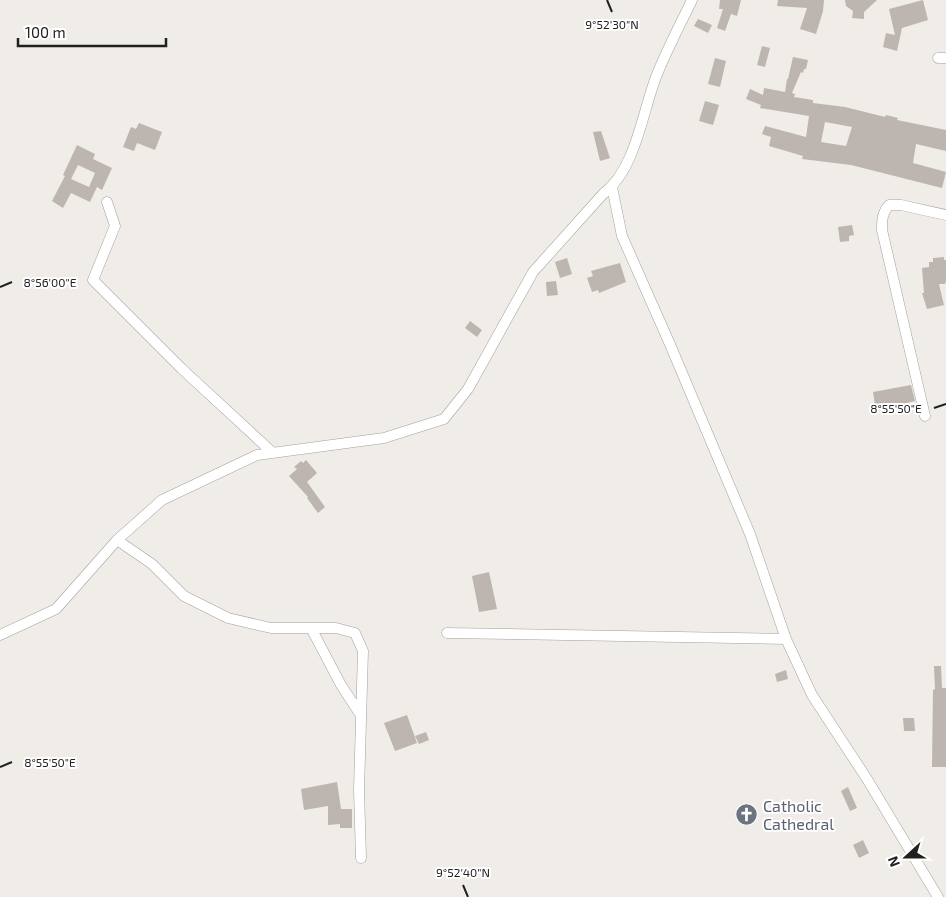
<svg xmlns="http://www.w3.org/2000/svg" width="946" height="897" font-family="'Exo 2',sans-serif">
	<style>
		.building { fill: #bdb5b0; fill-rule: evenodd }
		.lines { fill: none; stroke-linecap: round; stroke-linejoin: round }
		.minor-casing { stroke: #a1a1a1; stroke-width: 11 }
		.minor { stroke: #fff; stroke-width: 10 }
		.ticks { fill: none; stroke: #202020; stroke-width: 2 }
		.labels { text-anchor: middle; stroke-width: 4; stroke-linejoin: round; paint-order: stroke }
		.worship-label { font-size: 16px; fill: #5b616d; stroke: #fff; text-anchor: start }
		.ticks-label { font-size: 12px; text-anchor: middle; fill: #202020; stroke: #fff; stroke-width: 4; stroke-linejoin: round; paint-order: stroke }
	</style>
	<rect width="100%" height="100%" fill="#f0ece7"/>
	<path class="building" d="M720 0H741L737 16 731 14 725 31 717 28 723 9H719Z
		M778 0H824L823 11 816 34 800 29 807 8 777 6Z
		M845 0H877L864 12V19L852 18 853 11 846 6Z
		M923 0 928 20 902 28 897 51 883 47 886 33 895 35 889 9Z
		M698 19 712 25 708 33 694 26Z
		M762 46 770 48 765 67 757 65Z
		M793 57 808 60 806 69H804L803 73 801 72 792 93 795 94 794 97 813 100V103L845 107 885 117 886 115 898 118 897 120 946 130V151L916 144 913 163 946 172 942 188 851 165 802 159 803 156 769 146 771 137 762 134 765 126 806 137 809 116 760 108 761 105 746 99 750 89 763 95 764 88 785 92 787 79H788ZM825 122 852 127 846 146 821 142Z
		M715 58 726 61 720 87 708 84Z
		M705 101 719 105 713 125 699 121Z
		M139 123 162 132 155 150 137 143 134 151 123 147 131 127 136 129Z
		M601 131 610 158 600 161 593 132Z
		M77 145 95 154 93 159 112 168 102 190 97 187 90 202 71 193 63 208 52 201 65 176 63 175ZM78 165 95 173 89 187 71 179Z
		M852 225 854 235 849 236V241L840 242 838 227Z
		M944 257V260H946V281L945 284H939L944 305 927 309 922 293H924L922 268 929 267V262H933V258Z
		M567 258 572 274 560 278 555 262Z
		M620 263 626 282 599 293 598 290 592 292 587 278 593 276 591 271Z
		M556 281 558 295 547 296 546 282Z
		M470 321 482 330 477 337 465 328Z
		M911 385 915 401 876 411 873 392Z
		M306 460 317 473 307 482 325 507 318 513 307 498 308 497 289 476 297 469 294 467 301 461 303 463Z
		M489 572 497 609 479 612 472 576Z
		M934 666H941L942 688H946V767H932L933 690 935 689Z
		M786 670 788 679 777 682 775 674Z
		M407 715 417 743 395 751 384 723Z
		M903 718H914L915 731H904Z
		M426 732 429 740 419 744 415 736Z
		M337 782 341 809H352V828H340V824L328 825V806L304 810 301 789Z
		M848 787 857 808 850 811 841 791Z
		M863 840 869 853 859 858 853 845Z"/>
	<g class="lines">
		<defs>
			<path id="minor" d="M938 58H946
				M612 187 622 236 669 342 750 534 786 639 812 695 867 779 938 897
				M107 202 115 226 93 280 182 369 273 453
				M925 416 882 230C882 220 882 213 889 205H901L946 215
				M117 540 152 564 184 596 228 618 271 628H336L355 633 363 651 359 790 361 858
				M311 628 341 685 360 714
				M447 633 786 639
				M0 635 56 609 117 540 162 500 257 455 384 438 444 419 468 389 533 272 603 194C636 169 642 113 656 77 666 51 680 25 692 0"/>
		</defs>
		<use href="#minor" class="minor-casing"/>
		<use href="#minor" class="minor"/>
	</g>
	<path class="ticks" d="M607 0 612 12M0 287 12 282M934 408 946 404M0 767 12 762M463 885 468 897"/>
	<defs>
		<symbol id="church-disc" viewBox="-11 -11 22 22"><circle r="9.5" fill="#6b7280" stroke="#fff"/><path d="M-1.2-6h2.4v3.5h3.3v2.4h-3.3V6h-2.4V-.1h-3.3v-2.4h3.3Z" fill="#fff"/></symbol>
	</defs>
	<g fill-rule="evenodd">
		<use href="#church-disc" x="734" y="802" width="25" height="25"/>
	</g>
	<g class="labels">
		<g class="worship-label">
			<text x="763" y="812">Catholic<tspan x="763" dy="18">Cathedral</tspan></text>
		</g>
	</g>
	<g class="ticks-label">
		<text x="612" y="29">9°52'30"N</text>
		<text x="50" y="287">8°56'00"E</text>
		<text x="896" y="413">8°55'50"E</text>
		<text x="50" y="767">8°55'50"E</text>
		<text x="463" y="877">9°52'40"N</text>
	</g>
	<g transform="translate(906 857) rotate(249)" stroke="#ffffff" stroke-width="4" paint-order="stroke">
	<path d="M0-4L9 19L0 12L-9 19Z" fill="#202020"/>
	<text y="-8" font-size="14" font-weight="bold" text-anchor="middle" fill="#202020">N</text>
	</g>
	<path d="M18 38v8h148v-8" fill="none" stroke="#202020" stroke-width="2.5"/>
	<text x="25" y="38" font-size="15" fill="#202020" stroke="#ffffff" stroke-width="4" paint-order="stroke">100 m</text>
</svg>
